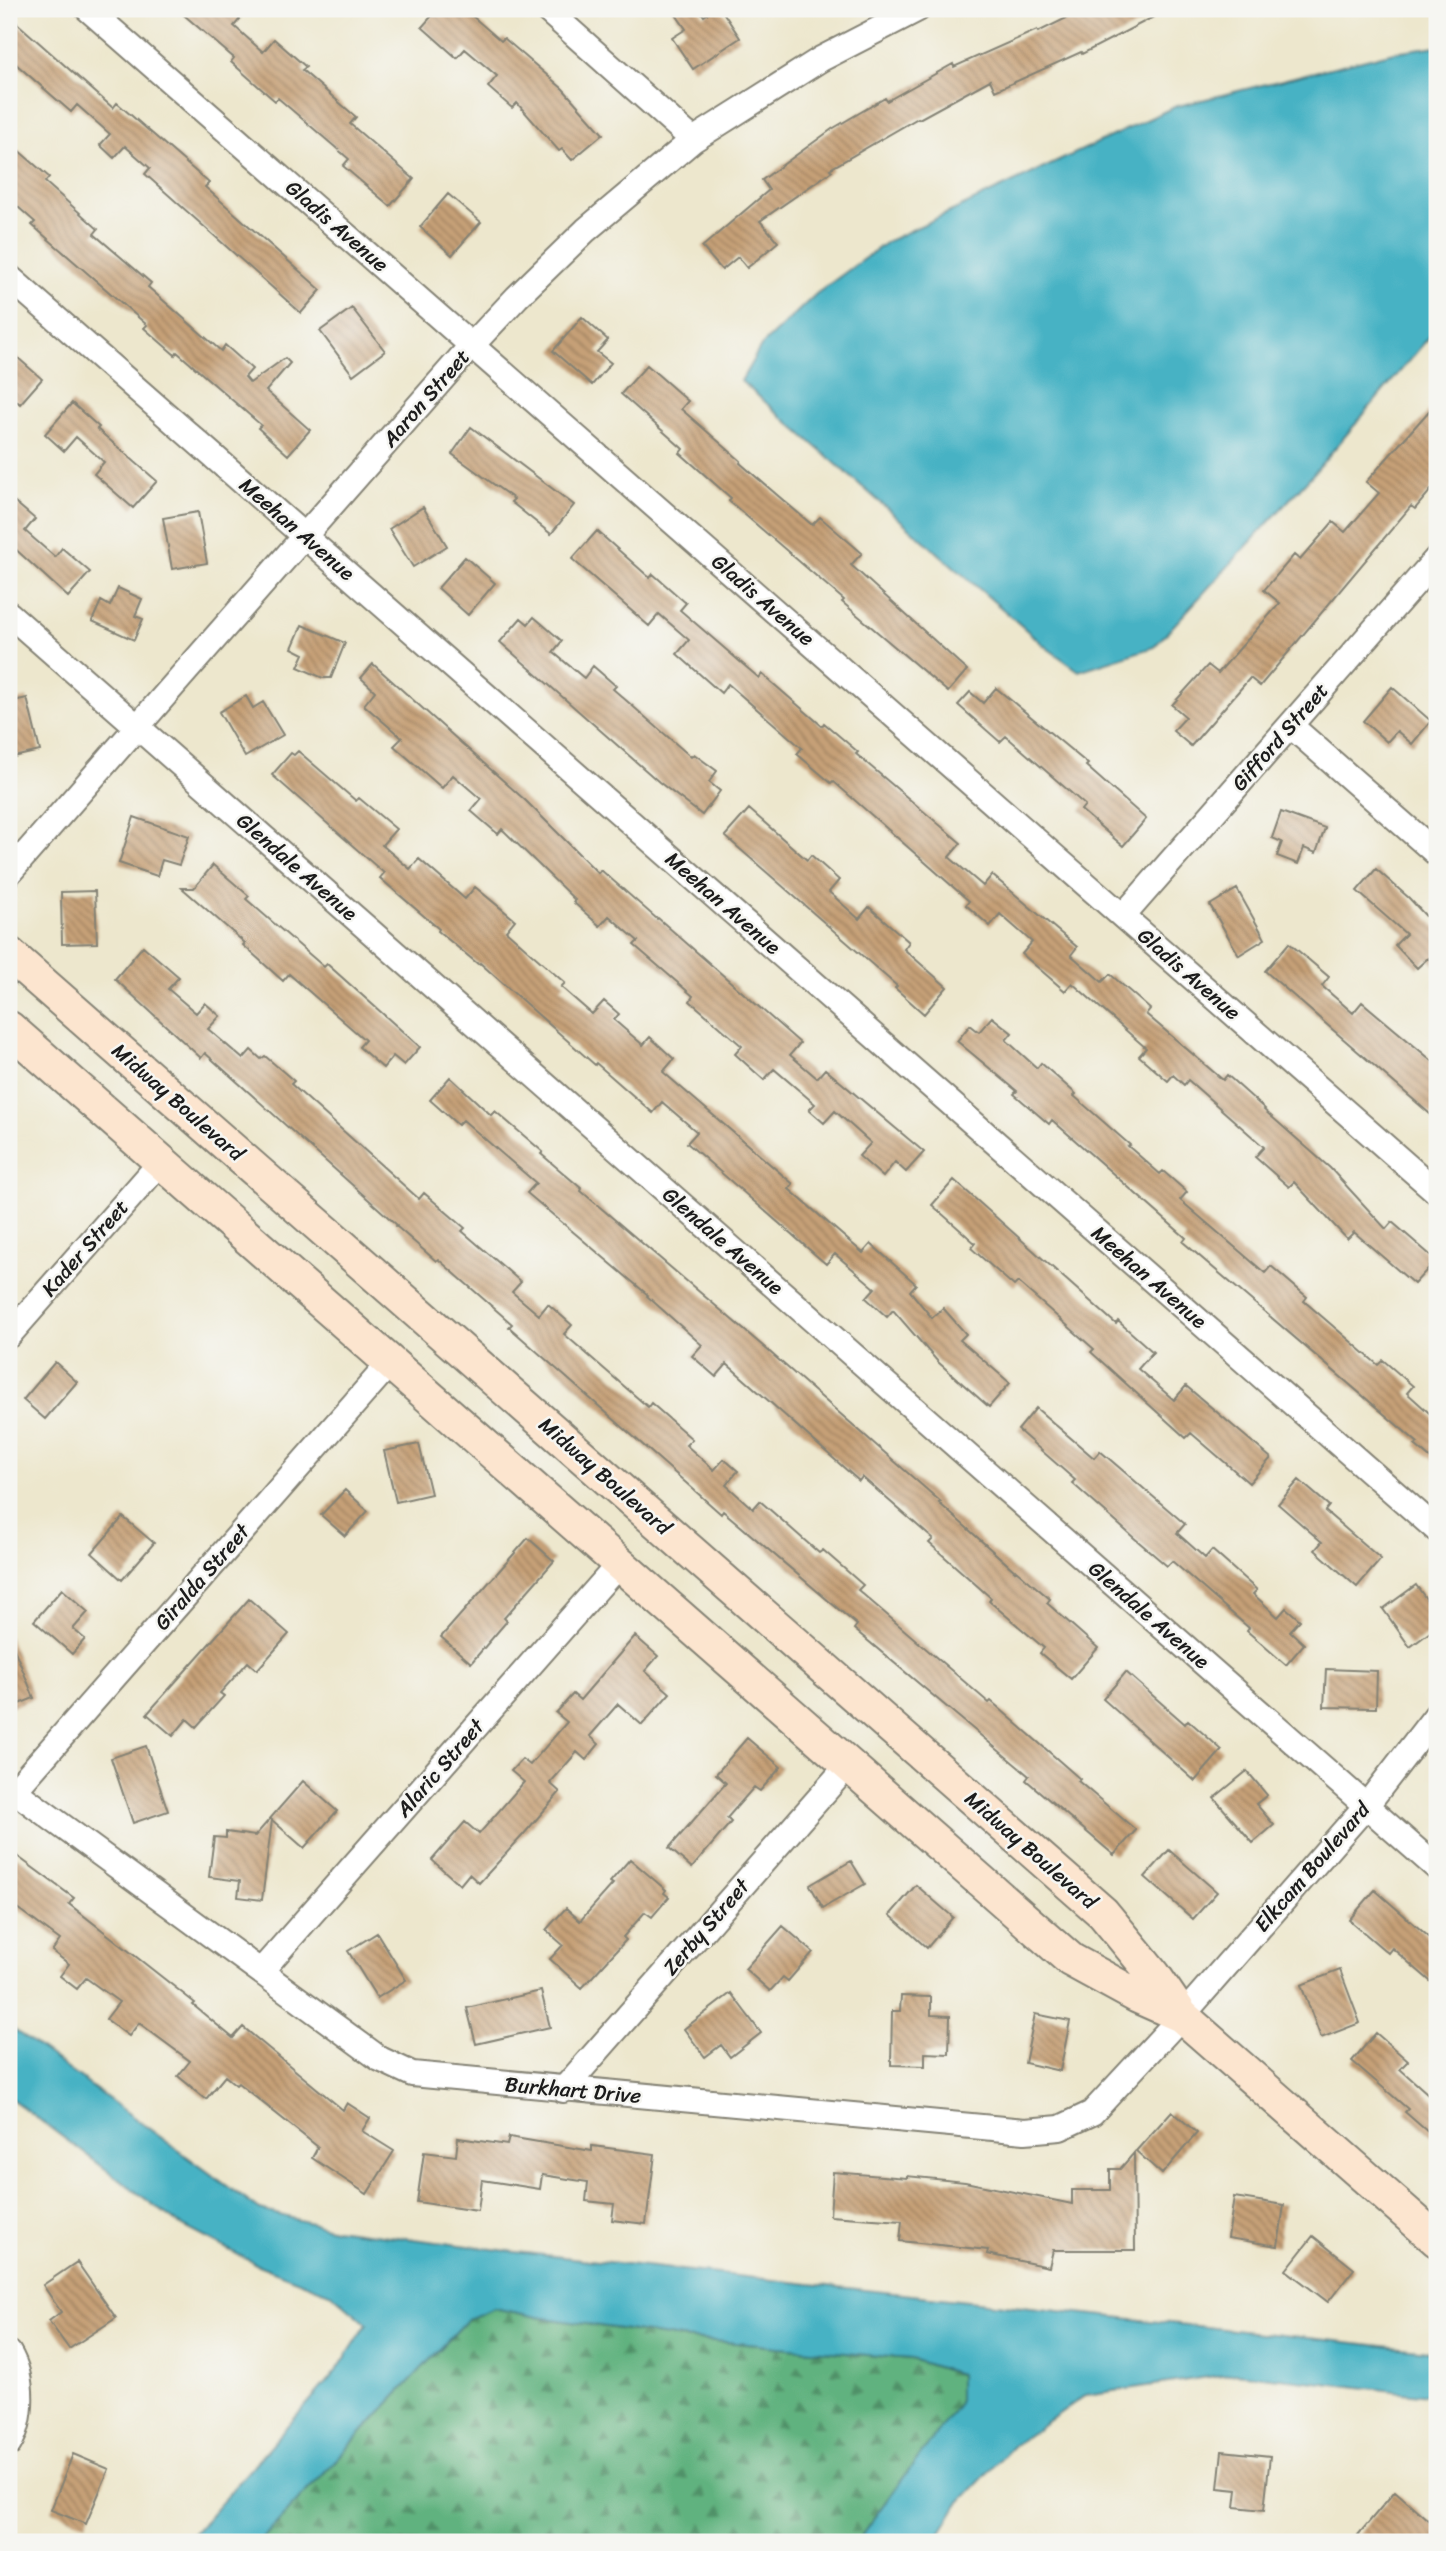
<svg xmlns="http://www.w3.org/2000/svg" width="1446" height="2551" font-family="Sriracha,sans-serif">
	<style>
		.forest { fill: url(#forest-firs); stroke: #3e674e; stroke-width: 2 }
		.water { fill: #47b2c4; stroke: #326770; stroke-width: 2 }
		.building { fill: url(#building-back-hatch) }
		.lines { fill: none; stroke-linecap: round; stroke-linejoin: round }
		.street-casing { stroke: #848274; stroke-width: 28 }
		.secondary-casing { stroke: #848274; stroke-width: 37 }
		.street { stroke: #fff; stroke-width: 24 }
		.secondary { stroke: #fce5cf; stroke-width: 33 }
		.labels { text-anchor: middle; stroke-width: 5; stroke-linejoin: round; paint-order: stroke }
		.street-label { font-size: 21px; fill: #1c1c1c; stroke: #f6f6f2 }
	</style>
	<defs>
		<pattern id="forest-firs" width="22" height="20" patternUnits="userSpaceOnUse" patternTransform="scale(1.75)"><rect width="22" height="20" fill="#61b27f"/><path d="M5 1l3.5 6h-7zM16 11l3.5 6h-7z" fill="#4f9067"/></pattern>
		<pattern id="building-back-hatch" width="6" height="6" patternUnits="userSpaceOnUse" patternTransform="scale(1.75)"><rect width="6" height="6" fill="#c6a077"/><path d="M-1 5l2 2M0 0l6 6M5-1l2 2" fill="none" stroke="#a08261"/></pattern>
	</defs>
	<rect width="100%" height="100%" fill="#f6f6f2"/>
	<filter id="ink" filterUnits="userSpaceOnUse"><feTurbulence type="fractalNoise" baseFrequency=".0143" numOctaves="2"/><feDisplacementMap in="SourceGraphic" scale="14" xChannelSelector="R" yChannelSelector="G"/><feConvolveMatrix kernelMatrix="1 2 1 2 8 2 1 2 1" color-interpolation-filters="sRGB"/></filter>
	<filter id="wash" filterUnits="userSpaceOnUse"><feTurbulence type="fractalNoise" baseFrequency=".00686" numOctaves="4" result="noise"/><feDisplacementMap in="SourceGraphic" scale="28" xChannelSelector="R" yChannelSelector="G"/><feGaussianBlur stdDeviation="1.57" result="paint"/><feColorMatrix in="noise" values="0 0 0 0 0 0 0 0 0 0 0 0 0 0 0 0 0 1.4 0 .05"/><feComposite in="paint" operator="in"/></filter>
	<g filter="url(#wash)">
		<rect width="100%" height="100%" fill="#ede7cd"/>
		<path class="forest" d="M494 2308 538 2317 681 2338 911 2359 959 2374V2403L864 2531 859 2542H259L468 2319Z"/>
		<path class="water" d="M1437 46V328L1313 474 1154 647 1079 671 1047 648 741 381 761 346 816 294 888 241 1174 107 1394 52Z
			M9 2026 260 2210 334 2229 516 2252 1437 2352V2396L1236 2373 1086 2395 1014 2445 958 2504 935 2542H859L864 2531 959 2403V2374L911 2359 681 2338 538 2317 494 2308 468 2319 259 2542H186L338 2369 367 2324 332 2294 258 2265 179 2224 9 2097Z"/>
		<g id="blocks">
			<path class="building" d="M177 9H228L240 19 234 26 263 52 274 39 306 67 302 70 356 117 350 124 414 179 390 206 343 166 349 159 278 98 275 101 231 62 234 58Z
				M438 9H464L501 41 504 38 563 89 603 134 572 160 562 149 559 151 517 103 512 108 488 87 497 76 465 49 457 58 422 27Z
				M672 9H699L704 16 714 9H721L740 38 693 69 672 38 686 29Z
				M1085 9H1169L1082 54 1081 52 995 91 990 80 919 119 918 118 830 169 832 171 760 221 778 242 747 268 738 257 722 270 702 247 769 190 762 180 832 129 885 98 887 101 953 64 954 67 1037 30 1038 32Z
				M9 16 113 108 117 103 209 183 205 187 321 290 301 313 145 174 150 168 125 146 114 158 100 145 110 134 77 105 71 112 9 58Z
				M18 150 49 177 45 182 98 229 94 234 151 283 148 287 221 351 225 345 252 369 245 377 250 383 285 358 290 363 266 391 310 430 288 455 258 428 261 425 177 352 175 355 144 328 147 325 32 225 35 222 9 199V160Z
				M448 194 481 222 452 255 420 227Z
				M352 308 385 351 353 375 320 331Z
				M582 317 608 340 597 352 611 363 592 385 553 351Z
				M9 350 42 379 20 404 9 394Z
				M647 365 688 401 681 409 741 461 740 463 812 525 820 517 862 553 851 565 967 670 948 692 842 602 844 600 729 501 731 498 680 453 683 449 621 394Z
				M1437 402V483L1415 509 1411 506 1260 686 1250 678 1191 746 1173 731 1186 717 1172 705 1208 665 1218 673 1280 603 1264 590 1294 555 1300 560 1333 522 1345 532 1379 493 1366 482Z
				M72 403 99 427 97 429 157 481 133 508 94 474 104 462 76 437 64 451 45 434Z
				M471 427 574 505 551 534 511 502 514 499 452 454Z
				M9 497 35 519 25 531 55 557 62 548 90 572 68 597 12 546 9 550Z
				M423 507 447 546 413 567 389 529Z
				M198 512 207 563 172 569 163 518Z
				M597 531 650 578 653 574 686 603 680 610 759 678 762 674 822 726 824 723 858 752 856 754 961 843 949 857 983 886 992 875 1077 947 1071 955 1102 982 1110 974 1150 1009 1146 1014 1223 1080 1227 1075 1265 1109 1264 1110 1330 1168 1386 1229 1392 1222 1436 1260 1414 1284 1354 1232 1347 1239 1294 1182 1289 1187 1255 1157 1264 1147 1188 1080 1184 1085 1173 1075 1168 1081 1139 1056 1146 1048 1072 983 1065 991 1022 954 1032 942 1000 914 990 926 966 905 969 901 833 781 831 783 797 754 802 748 728 684 721 693 677 654 689 640 659 614 649 626 572 559Z
				M465 557 495 583 468 615 438 588Z
				M118 588 142 599 135 616 143 619 134 640 92 621 101 601 110 606Z
				M534 617 562 641 553 652 584 678 593 666 616 686 613 689 691 757 694 754 717 771 709 782 720 791 702 815 659 782 500 642 521 618 528 624Z
				M302 625 345 643 331 678H323L298 667 304 654 292 648Z
				M373 664 526 801 598 873 601 870 657 919 658 918 800 1043 790 1055 817 1078 825 1069 924 1152 906 1172 895 1162 883 1177 859 1156 871 1143 835 1111 824 1123 809 1110 815 1104 774 1069 764 1080 735 1054 742 1046 690 1001 693 996 634 945 638 941 609 916 600 926 573 902 575 900 502 829 498 834 471 811 481 799 453 775 442 788 394 746 402 738 364 705 375 691 361 678Z
				M1392 687 1431 721 1412 744 1397 731 1387 742 1363 721Z
				M996 688 1088 764 1086 766 1146 819 1123 846 1081 810 1085 805 1006 736 1000 742 958 705 970 692 983 703Z
				M246 696 253 708 263 702 283 735 245 757 219 712Z
				M27 698 40 751 9 758V702Z
				M298 751 356 801 359 798 396 829 382 845 410 869 419 859 465 899 475 887 515 920 506 931 565 983 561 987 592 1014 604 1001 619 1014 614 1020 643 1045 650 1037 674 1059 663 1072 793 1184 789 1189 863 1253 871 1244 916 1284 910 1291 932 1318 943 1308 966 1334 960 1340 1010 1383 989 1407 938 1362 893 1310 887 1317 866 1298 875 1288 835 1254 826 1264 687 1143 697 1132 662 1102 653 1113 596 1063 595 1065 480 963 478 964 438 931 439 929 380 878 384 873 272 775 291 753 294 755Z
				M749 809 807 860 811 855 839 880 829 892 859 919 869 907 909 942 904 949 947 987 924 1014 895 988 897 986 725 836Z
				M1281 812 1325 828 1316 853 1304 848 1298 864 1277 856 1282 842 1272 838Z
				M134 817 189 836 179 865 162 860 157 876 119 863Z
				M213 865 249 896 246 899 324 967 327 964 420 1047 404 1065 393 1056 383 1068 359 1047 365 1040 289 974 283 981 243 945 245 943 182 888H194Z
				M1376 869 1409 898 1437 928V967L1428 958 1417 968 1395 945 1406 934 1357 891Z
				M1237 889 1265 939 1239 955 1210 905Z
				M95 891 97 943 62 944 61 892Z
				M1289 943 1329 977 1322 986 1353 1013 1362 1002 1437 1065V1120L1265 971Z
				M143 946 179 977 168 989 196 1013 205 1003 220 1016 208 1029 243 1059 251 1050 261 1059 265 1056 294 1081 291 1084 419 1199 424 1193 465 1228 462 1231 521 1282 512 1292 539 1315 548 1304 572 1325 564 1334 648 1407 651 1403 692 1439 686 1445 714 1470 724 1459 738 1471 726 1485 753 1509 760 1501 819 1553 823 1550 863 1585 858 1590 989 1703 991 1701 1080 1779 1078 1781 1136 1830 1114 1855 1026 1780 1029 1776 854 1629 857 1625 723 1511 721 1514 685 1482 509 1327 512 1324 438 1259 436 1261 396 1226 397 1225 205 1053 201 1058 115 979Z
				M992 1017 1012 1033 1006 1040 1037 1068 1041 1063 1076 1094 1074 1096 1130 1145 1128 1146 1160 1174 1163 1171 1187 1192 1180 1200 1265 1273 1271 1266 1307 1297 1304 1301 1378 1365 1383 1360 1413 1386 1407 1393 1437 1420V1464L1415 1445 1418 1443 1183 1242 1186 1238 1052 1120 1049 1124 1014 1094 1017 1091 957 1041 970 1025 979 1032Z
				M450 1077 491 1115 495 1111 543 1152 541 1154 582 1189 581 1191 764 1347 941 1502 939 1503 1015 1571 1016 1570 1050 1599 1047 1603 1098 1648 1071 1679 1040 1653 1044 1648 989 1601 991 1598 929 1543 933 1539 862 1477 859 1481 727 1364 716 1377 692 1356 702 1345 647 1296 648 1295 527 1193 536 1183 463 1120 458 1125 430 1100Z
				M954 1180 1116 1324 1118 1321 1153 1352 1138 1369 1174 1400 1186 1386 1271 1458 1249 1483 1191 1433 1186 1438 1091 1352 1094 1349 1018 1282 1014 1286 971 1248 975 1243 932 1205Z
				M55 1362 77 1382 45 1419 23 1400Z
				M1036 1408 1094 1458 1100 1451 1185 1524 1177 1533 1205 1558 1212 1550 1257 1590 1253 1594 1278 1617 1286 1608 1300 1620 1290 1631 1304 1644 1286 1665 1247 1631 1249 1628 1172 1561 1167 1566 1133 1537 1072 1483 1075 1480 1018 1430Z
				M419 1444 431 1494 396 1502 384 1451Z
				M1299 1480 1329 1506 1325 1511 1381 1559 1357 1587 1315 1550 1322 1542 1278 1504Z
				M345 1490 368 1511 345 1536 321 1515Z
				M123 1517 154 1543 122 1580 92 1553Z
				M528 1538 554 1561 504 1618 507 1621 471 1663 441 1637Z
				M1416 1585 1437 1614V1627L1410 1647 1383 1609Z
				M62 1589 88 1612 73 1629 85 1639 72 1654 34 1621Z
				M249 1599 289 1634 257 1670 248 1662 220 1693 224 1696 196 1727 187 1719 173 1736 147 1714Z
				M9 1636 34 1698 9 1708Z
				M635 1636 658 1656 645 1671 670 1693 642 1725 618 1704 590 1736 599 1744 586 1760 577 1752 550 1783 560 1792 523 1835 479 1883 469 1874 460 1885 432 1860 465 1822 479 1834 524 1782 511 1771 522 1759 530 1765 567 1722 556 1713 573 1694 580 1700Z
				M1326 1669 1377 1671 1376 1708 1324 1707Z
				M1126 1672 1185 1724 1188 1720 1222 1750 1195 1781 1103 1699Z
				M747 1738 781 1767 760 1791 754 1787 727 1818 731 1822 692 1868 669 1848 726 1783 716 1774Z
				M146 1746 168 1811 133 1823 111 1758Z
				M1247 1771 1267 1795 1256 1804 1274 1825 1253 1843 1214 1798Z
				M303 1781 337 1811 304 1848 272 1820 262 1900 238 1897 240 1881 209 1877 214 1837 226 1838V1832L255 1836Z
				M1169 1850 1217 1892 1193 1919 1145 1877Z
				M17 1856 74 1898 69 1904 195 2003 193 2005 233 2038 243 2027 343 2110 347 2103 370 2118 362 2131 394 2151 367 2194 312 2158 318 2147 238 2083 236 2085 225 2076 206 2099 178 2076 190 2061 139 2023 129 2036 106 2019 119 2002 86 1978 77 1989 60 1976 69 1964 52 1951 60 1940 9 1902V1868Z
				M630 1859 666 1890 664 1893 669 1897 652 1917 645 1912 623 1937 626 1940 582 1988 550 1959 563 1945 546 1930 566 1908 580 1921 613 1884 610 1882Z
				M851 1861 865 1884 823 1908 810 1885Z
				M916 1885 953 1917 927 1948 890 1915Z
				M1375 1890 1437 1944V1987L1392 1948 1388 1953 1349 1920Z
				M783 1926 813 1952 788 1981 783 1977 770 1991 745 1969Z
				M377 1933 406 1980 377 1998 348 1951Z
				M1340 1970 1360 2023 1321 2038 1301 1985Z
				M541 1991 550 2027 476 2044 467 2008Z
				M731 1993 761 2033 730 2057 721 2045 705 2057 684 2029Z
				M901 1996 931 1997V2015L950 2016 949 2054 925 2053V2066L891 2065 892 2011H900Z
				M1035 2014 1070 2021 1060 2071 1025 2063Z
				M1376 2033 1408 2061 1400 2069 1437 2102V2140L1405 2112 1408 2109 1352 2061Z
				M1172 2111 1197 2133 1162 2174 1136 2151Z
				M509 2137 592 2151V2146L655 2154 646 2224 612 2220 614 2204 586 2201 588 2182 542 2175 540 2189 482 2180 478 2211 417 2202 424 2152 456 2156 458 2138 507 2145Z
				M1134 2153 1135 2250H1053L1049 2267 987 2254 988 2250 900 2241 902 2221 830 2216 833 2172 907 2178V2176L965 2182 1072 2204V2190H1110V2169H1120Z
				M1234 2197 1284 2205 1278 2246 1228 2238Z
				M1313 2236 1354 2269 1328 2302 1286 2270Z
				M77 2262 116 2318 69 2349 49 2321 61 2312 43 2285Z
				M1222 2451 1270 2456 1264 2510 1235 2507 1237 2490 1218 2488Z
				M73 2454 109 2469 86 2524 51 2510Z
				M1395 2491 1437 2528V2542H1366L1358 2535Z"/>
		</g>
	</g>
	<g filter="url(#ink)">
		<use href="#blocks" fill-opacity="0" stroke="#848274" stroke-width="2"/>
		<g class="lines">
			<defs>
				<path id="street" d="M88 9 1437 1192
					M546 9 693 140
					M9 277 1437 1530
					M9 614 1437 1868
					M1291 726 1437 854
					M9 873 472 345 517 297 586 230 693 140 821 59 918 9
					M1123 916 1437 558
					M9 1335 161 1162
					M9 1787 380 2059 412 2074 1025 2131 1060 2128 1092 2113 1182 2016 1366 1806 1437 1714
					M14 1791 390 1363
					M261 1971 619 1564
					M563 2090 849 1764
					M9 2353C24 2378 24 2419 9 2444"/>
				<path id="secondary" d="M9 954 1103 1913 1154 1975 1182 2016 1437 2240
					M9 1028 1071 1960 1137 1996 1182 2016"/>
			</defs>
			<use href="#street" class="street-casing"/>
			<use href="#secondary" class="secondary-casing"/>
			<use href="#street" class="street"/>
			<use href="#secondary" class="secondary"/>
		</g>
	</g>
	<g class="labels">
		<g class="street-label">
			<text transform="translate(337 226) rotate(41)" y="7">Gladis Avenue</text>
			<text transform="translate(426 398) rotate(-49)" y="7">Aaron Street</text>
			<text transform="translate(297 529) rotate(41)" y="7">Meehan Avenue</text>
			<text transform="translate(763 600) rotate(41)" y="7">Gladis Avenue</text>
			<text transform="translate(1280 737) rotate(-49)" y="7">Gifford Street</text>
			<text transform="translate(297 867) rotate(41)" y="7">Glendale Avenue</text>
			<text transform="translate(723 903) rotate(41)" y="7">Meehan Avenue</text>
			<text transform="translate(1189 974) rotate(41)" y="7">Gladis Avenue</text>
			<text transform="translate(178 1102) rotate(41)" y="7">Midway Boulevard</text>
			<text transform="translate(723 1241) rotate(41)" y="7">Glendale Avenue</text>
			<text transform="translate(85 1248) rotate(-49)" y="7">Kader Street</text>
			<text transform="translate(1149 1277) rotate(41)" y="7">Meehan Avenue</text>
			<text transform="translate(605 1476) rotate(41)" y="7">Midway Boulevard</text>
			<text transform="translate(202 1577) rotate(-49)" y="7">Giralda Street</text>
			<text transform="translate(1149 1615) rotate(41)" y="7">Glendale Avenue</text>
			<text transform="translate(440 1768) rotate(-49)" y="7">Alaric Street</text>
			<text transform="translate(1031 1850) rotate(41)" y="7">Midway Boulevard</text>
			<text transform="translate(1312 1867) rotate(-49)" y="7">Elkcam Boulevard</text>
			<text transform="translate(706 1927) rotate(-49)" y="7">Zerby Street</text>
			<text transform="translate(573 2090) rotate(5)" y="7">Burkhart Drive</text>
		</g>
	</g>
	<rect width="1446" height="2551" fill="none" stroke="#f6f6f2" stroke-width="35"/>
</svg>
